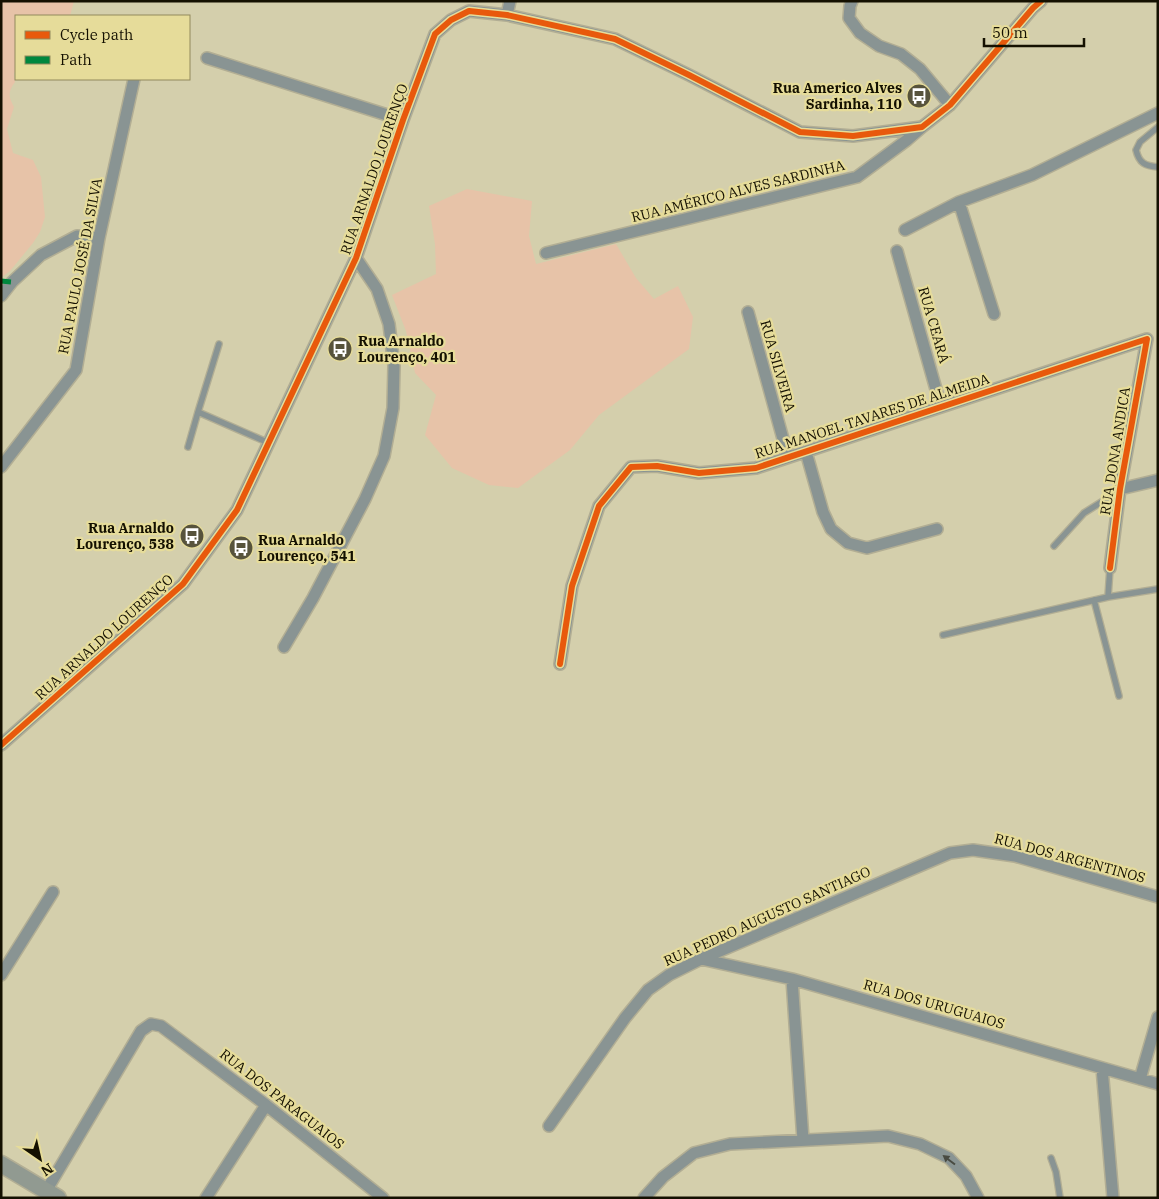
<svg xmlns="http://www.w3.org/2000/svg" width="1159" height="1199" font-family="'IBM Plex Serif',serif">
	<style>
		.green { fill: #e7c3a8 }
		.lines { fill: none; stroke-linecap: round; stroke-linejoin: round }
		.lane-casing { stroke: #b2ae94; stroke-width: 8 }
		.street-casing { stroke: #b2ae94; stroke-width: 14 }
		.secondary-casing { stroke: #b2ae94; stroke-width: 19 }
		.lane { stroke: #899493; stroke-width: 5.5 }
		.street { stroke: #899493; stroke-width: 11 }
		.secondary { stroke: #919a91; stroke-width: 16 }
		.quiet { stroke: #00873e; stroke-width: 5; stroke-dasharray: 10 5; stroke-linecap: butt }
		.cycleway-casing { stroke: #e6dc9a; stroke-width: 9 }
		.cycleway { stroke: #e8590c; stroke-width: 6 }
		.oneway { fill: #494b42 }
		.labels { text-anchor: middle; stroke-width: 4.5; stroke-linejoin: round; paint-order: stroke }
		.poi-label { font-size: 14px; font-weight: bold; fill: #141000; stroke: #e6dc9a; text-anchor: end }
		.street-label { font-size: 14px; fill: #141000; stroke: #e6dc9a }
	</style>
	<rect width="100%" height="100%" fill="#d4cfac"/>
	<path class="green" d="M1 1H74L70 16H16V68L14 74 15 82C8 92 8 96 14 107L7 129 13 153 33 160 41 177 45 217 40 232 33 243 10 271 2 277 1 280Z
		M467 189 532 201 529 236 536 264 616 244 636 278 654 299 678 286 693 317 689 349 599 415 570 450 518 488 489 485 452 468 425 435 436 395 415 373 406 331 392 295 436 274 435 244 429 206Z"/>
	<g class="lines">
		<defs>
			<path id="lane" d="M1158 127 1140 142 1136 150C1139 163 1145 166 1158 167
				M219 344 198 412 269 443
				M188 447 198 412
				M1054 546 1084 513 1119 491
				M1108 597 1158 589
				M1094 600 1119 696
				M943 635 1108 597 1110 568
				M1051 1158 1056 1172 1060 1198"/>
			<path id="street" d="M852 1 850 6 849 18 860 33 879 46 901 54 920 69 950 105
				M507 15 510 1
				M207 58 403 120
				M959 202 994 314
				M905 230 959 202 1032 175 1158 113
				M897 251 941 407
				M546 253 857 177 907 140 922 127
				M1 296 12 282 41 255 77 236 99 238
				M748 312 788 457
				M806 452 823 512 831 529 848 543 867 548 937 529
				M1 467 76 370 99 238 134 79
				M1120 489 1158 480
				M284 647 313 598 365 499 384 456 393 408 394 366 389 324 377 289 356 258
				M560 664 572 586 599 506 631 467 657 466 699 473 756 468 1147 339 1120 489 1110 568
				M1 745 183 584 237 510 356 258 403 120 435 34 451 20 469 11 507 15 615 39 689 75 800 132 853 136 922 127 950 105 1033 8 1041 1
				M701 959 792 979 1158 1084
				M1 975 53 892
				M792 979 803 1140
				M1102 1068 1113 1198
				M1140 1079 1158 1017
				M549 1126 625 1018 648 990 669 975 701 959 950 853 973 850 1015 856 1158 897
				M46 1191 141 1031 151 1024 161 1026 266 1105 383 1198
				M206 1198 266 1105
				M644 1198 663 1177 694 1153 730 1144 888 1136 920 1144 949 1158 966 1176 978 1198"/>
			<path id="secondary" d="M1 1164 58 1198"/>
		</defs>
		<use href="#lane" class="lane-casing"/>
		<use href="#street" class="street-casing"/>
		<use href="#secondary" class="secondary-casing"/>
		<use href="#lane" class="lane"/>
		<use href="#street" class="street"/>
		<use href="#secondary" class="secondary"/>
		<path class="quiet" d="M1 281 12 282"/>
		<defs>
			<path id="cycleway" d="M560 664 572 586 599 506 631 467 657 466 699 473 756 468 1147 339 1120 489 1110 568
				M1 745 183 584 237 510 356 258 403 120 435 34 451 20 469 11 507 15 615 39 689 75 800 132 853 136 922 127 950 105 1033 8 1041 1"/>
		</defs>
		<use href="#cycleway" class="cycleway-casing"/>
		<use href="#cycleway" class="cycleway"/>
	</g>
	<defs><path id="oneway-solid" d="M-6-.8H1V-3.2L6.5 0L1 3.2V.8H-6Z" transform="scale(1.25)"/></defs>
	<use class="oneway" href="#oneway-solid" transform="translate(949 1160) rotate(-143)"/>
	<defs>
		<symbol id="bus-disc" viewBox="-11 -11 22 22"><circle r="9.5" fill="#57533c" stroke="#e6dc9a"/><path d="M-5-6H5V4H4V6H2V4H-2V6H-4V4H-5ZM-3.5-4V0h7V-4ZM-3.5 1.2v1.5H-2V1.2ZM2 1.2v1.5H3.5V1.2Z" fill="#fff"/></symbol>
	</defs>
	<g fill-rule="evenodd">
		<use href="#bus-disc" x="905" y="82" width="28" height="28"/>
		<use href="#bus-disc" x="326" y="335" width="28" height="28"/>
		<use href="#bus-disc" x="178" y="522" width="28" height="28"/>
		<use href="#bus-disc" x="227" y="534" width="28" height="28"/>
	</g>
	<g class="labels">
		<g class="poi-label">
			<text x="902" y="93">Rua Americo Alves<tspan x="902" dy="16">Sardinha, 110</tspan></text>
			<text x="358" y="346" text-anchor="start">Rua Arnaldo<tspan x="358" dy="16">Lourenço, 401</tspan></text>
			<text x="174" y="533">Rua Arnaldo<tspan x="174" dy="16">Lourenço, 538</tspan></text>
			<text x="258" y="545" text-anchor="start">Rua Arnaldo<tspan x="258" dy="16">Lourenço, 541</tspan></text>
		</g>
		<g class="street-label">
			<text transform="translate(374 169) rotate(-71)" y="5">RUA ARNALDO LOURENÇO</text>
			<text transform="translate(738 191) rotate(-14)" y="5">RUA AMÉRICO ALVES SARDINHA</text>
			<text transform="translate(80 266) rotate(-79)" y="5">RUA PAULO JOSÉ DA SILVA</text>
			<text transform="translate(934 325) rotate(74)" y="5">RUA CEARÁ</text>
			<text transform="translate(778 366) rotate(74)" y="5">RUA SILVEIRA</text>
			<text transform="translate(872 416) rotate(-18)" y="5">RUA MANOEL TAVARES DE ALMEIDA</text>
			<text transform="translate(1115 451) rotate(-81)" y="5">RUA DONA ANDICA</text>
			<text transform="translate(104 637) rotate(-42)" y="5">RUA ARNALDO LOURENÇO</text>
			<text transform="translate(1070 858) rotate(15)" y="5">RUA DOS ARGENTINOS</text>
			<text transform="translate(767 916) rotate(-24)" y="5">RUA PEDRO AUGUSTO SANTIAGO</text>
			<text transform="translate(934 1004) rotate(16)" y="5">RUA DOS URUGUAIOS</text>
			<text transform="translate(282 1099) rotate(38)" y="5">RUA DOS PARAGUAIOS</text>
		</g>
	</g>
	<rect width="1159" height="1199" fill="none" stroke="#141000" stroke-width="5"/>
	<rect x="15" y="15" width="175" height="65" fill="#e6dc9a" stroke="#928a5c"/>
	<rect x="25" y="31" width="25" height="8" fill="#e8590c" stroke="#928a5c"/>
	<text x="60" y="40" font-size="15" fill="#141000">Cycle path</text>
	<rect x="25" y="56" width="25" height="8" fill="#00873e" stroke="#928a5c"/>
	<text x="60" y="65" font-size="15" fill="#141000">Path</text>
	<g transform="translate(40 1159) rotate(146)" stroke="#e6dc9a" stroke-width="4" paint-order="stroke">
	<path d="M0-4L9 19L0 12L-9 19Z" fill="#141000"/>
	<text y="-8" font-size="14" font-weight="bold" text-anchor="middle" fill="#141000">N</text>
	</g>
	<path d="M984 38v8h100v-8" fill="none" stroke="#141000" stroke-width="2.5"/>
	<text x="992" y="38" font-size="15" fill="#141000" stroke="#e6dc9a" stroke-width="4" paint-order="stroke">50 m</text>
</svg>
